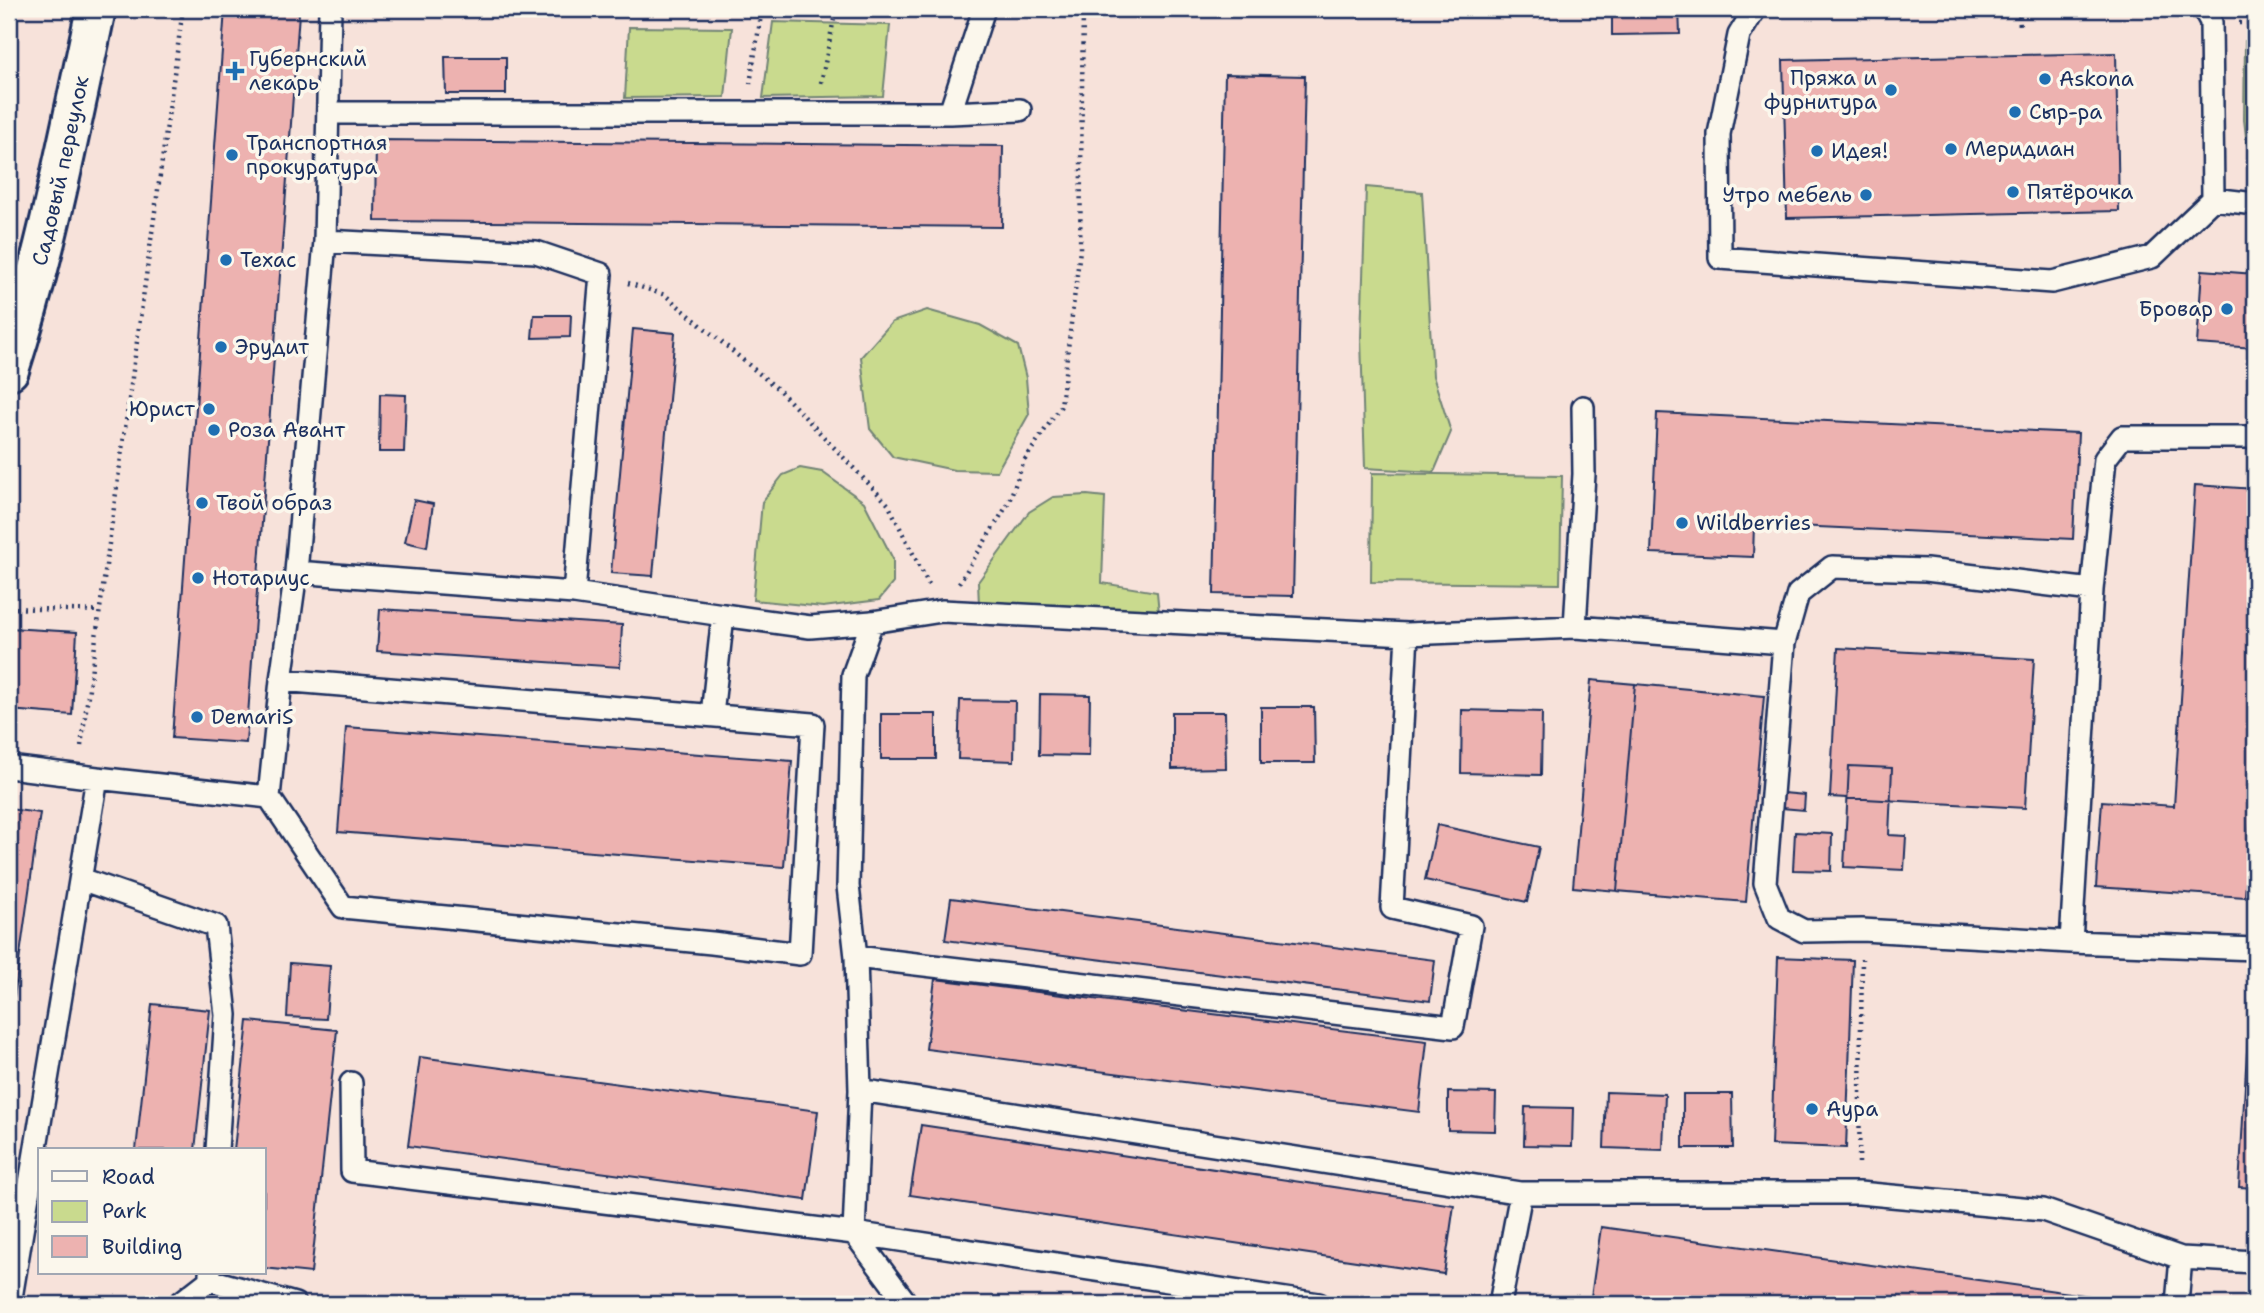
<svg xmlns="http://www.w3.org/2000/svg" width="2264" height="1313" font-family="'Shantell Sans',sans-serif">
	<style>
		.green { fill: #c9da8e; stroke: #728476; stroke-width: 2 }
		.building { fill: #edb2b0; stroke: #1b2f5e; stroke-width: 2 }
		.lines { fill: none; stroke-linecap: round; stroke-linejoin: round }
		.service-casing { stroke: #1b2f5e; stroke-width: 26 }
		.minor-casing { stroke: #1b2f5e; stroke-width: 44 }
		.path { stroke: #1b2f5e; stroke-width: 4.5; stroke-dasharray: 2 5; stroke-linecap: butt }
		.service { stroke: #fbf7ec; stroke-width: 21 }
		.minor { stroke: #fbf7ec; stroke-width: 38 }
		.poi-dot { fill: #1f6fb2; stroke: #fbf7ec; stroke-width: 2.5 }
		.labels { text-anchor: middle; stroke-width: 7; stroke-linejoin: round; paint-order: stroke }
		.poi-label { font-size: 21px; fill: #1b2f5e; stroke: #fbf7ec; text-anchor: start }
		.street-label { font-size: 21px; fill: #1b2f5e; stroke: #fbf7ec }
	</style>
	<rect width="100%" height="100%" fill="#f7e2da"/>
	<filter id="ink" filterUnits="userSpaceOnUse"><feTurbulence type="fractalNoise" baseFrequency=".0143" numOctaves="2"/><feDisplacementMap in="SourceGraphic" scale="14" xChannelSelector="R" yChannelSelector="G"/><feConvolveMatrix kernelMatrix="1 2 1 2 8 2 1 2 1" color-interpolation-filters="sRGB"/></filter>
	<g filter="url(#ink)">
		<path class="green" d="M773 22 890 25 883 96 763 98Z
			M629 27 732 28 725 97 625 98Z
			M2245 41H2255V147L2247 144 2244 120Z
			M1366 187 1422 192 1433 376 1451 432 1434 472 1365 468 1361 338Z
			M927 310 980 325 1018 346 1026 378 1029 414 997 471 954 470 893 457 870 429 861 357 892 322Z
			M800 468 822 472 864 502 893 559V583L879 600 823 607 753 600 762 502 783 475Z
			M1372 473 1562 476 1560 584 1371 582Z
			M1087 495 1105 497 1102 583 1157 592 1159 613 979 605 978 582 1029 512 1053 497Z"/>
		<path class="building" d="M225 9 299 13 246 743 172 738Z
			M1612 9H1679L1680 34 1612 35Z
			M2116 53 2119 211 1787 218 1783 60Z
			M445 57H506V94H446Z
			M1225 74 1305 76 1293 596 1214 594Z
			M376 140 1003 146 1002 227 375 221Z
			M2202 270 2255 274V348L2197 344Z
			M534 315H571L570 337 532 338Z
			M633 329 675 333 653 576 611 573Z
			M380 394 406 395 404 452H379Z
			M1657 413 2078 433 2073 539 1754 524 1753 557 1651 553Z
			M2195 485 2255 489V750L2245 897 2096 887 2102 801 2174 806Z
			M414 500 433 504 427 547 405 542Z
			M380 609 622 625 620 667 377 651Z
			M9 628 77 632 72 715 9 710Z
			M1838 648 2034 659 2025 808 1830 797Z
			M1591 680 1635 684 1617 891 1573 887Z
			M1635 684 1764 696 1746 902 1617 891Z
			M1040 694 1090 695 1089 756 1039 755Z
			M960 700 1015 701 1014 761 958 759Z
			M1261 707H1314L1315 763H1261Z
			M1462 710 1542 712 1541 775 1461 773Z
			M1172 712H1225L1226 768 1172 769Z
			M881 714H936V759H881Z
			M346 727 792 761 784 867 338 832Z
			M1849 766 1892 768 1889 835 1906 836 1904 870 1844 867Z
			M1783 793 1805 795 1804 810 1782 808Z
			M9 809 40 813 9 1033Z
			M1437 825 1539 847 1527 902 1425 880Z
			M1795 832 1832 834 1831 871 1793 870Z
			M951 898 1435 960 1430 1001 945 940Z
			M1778 957 1853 960 1846 1148 1771 1145Z
			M290 963 330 966 326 1019 287 1017Z
			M935 979 1427 1041 1419 1112 926 1049Z
			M2250 1000H2255V1188L2239 1187Z
			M152 1004 210 1010 195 1150H136Z
			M248 1021 337 1030 311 1273 264 1268V1150H234Z
			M420 1057 818 1111 806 1200 408 1146Z
			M1448 1092 1496 1093 1495 1131 1448 1130Z
			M1606 1092 1665 1094 1663 1150 1604 1148Z
			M1683 1094H1732L1733 1148H1683Z
			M1525 1107 1573 1108 1572 1146 1524 1145Z
			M921 1125 1454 1205 1444 1274 910 1195Z
			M1601 1227 2134 1302V1304H1590Z"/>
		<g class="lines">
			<defs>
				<path id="service" d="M1755 9 1739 35 1719 134 1720 258 2052 282 2152 257 2213 199
					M2204 9 2211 22 2213 199 2255 204
					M328 113H950L1020 110
					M950 113 984 9
					M325 241 536 252 601 274 574 593
					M2255 437H2122L2105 459 2092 590 2071 942 2255 949
					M296 572 574 593 723 615 712 715
					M723 615 810 627 872 622 942 611 1407 634 1392 908 1471 926 1453 1027 856 957
					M872 622 853 675 848 886 856 957 860 1090 854 1233 907 1304
					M1575 627 1584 474 1583 407
					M1407 634 1575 627 1784 643 1798 594 1832 567 1926 570 2092 590
					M1784 643 1765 883 1779 918 1804 931 1862 930 2071 942
					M9 767 97 778
					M269 797 281 680 296 572 325 241 330 9
					M81 879 216 926 226 1015 217 1150
					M351 1083 352 1171 854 1233 1319 1304
					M860 1090 1521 1193 1500 1304
					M1521 1193H1859L2043 1210 2181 1258 2255 1262
					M210 1273V1280L295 1304
					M10 1304 97 778 269 797 343 907 712 943 800 954 813 724 281 680
					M179 1304 210 1280
					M2177 1304 2181 1258"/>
				<g id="minor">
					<path id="s1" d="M9 370C47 252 70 130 96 9"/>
				</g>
			</defs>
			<use href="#service" class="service-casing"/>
			<use href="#minor" class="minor-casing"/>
			<path class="path" d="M2019 9 2020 28
				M2239 23H2255
				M821 83 836 9
				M750 84 762 9
				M628 283 665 295 779 390 888 504 929 585
				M959 583 1008 504 1024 461 1061 406 1080 250 1083 9
				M9 608 100 611
				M81 746 183 9
				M1859 1163 1862 959"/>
			<use href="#service" class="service"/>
			<use href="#minor" class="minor"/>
		</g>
	</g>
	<g class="poi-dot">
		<path d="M231.5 60.5h7v7h7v7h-7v7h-7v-7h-7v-7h7z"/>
		<circle cx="2045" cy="79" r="7"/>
		<circle cx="1891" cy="90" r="7"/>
		<circle cx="2015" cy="112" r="7"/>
		<circle cx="1951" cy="149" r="7"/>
		<circle cx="1817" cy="151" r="7"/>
		<circle cx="232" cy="155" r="7"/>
		<circle cx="2013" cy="192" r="7"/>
		<circle cx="1866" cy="195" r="7"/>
		<circle cx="226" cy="260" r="7"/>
		<circle cx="2227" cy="309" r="7"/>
		<circle cx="221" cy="347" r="7"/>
		<circle cx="209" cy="409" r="7"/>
		<circle cx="214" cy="430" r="7"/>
		<circle cx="202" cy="503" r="7"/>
		<circle cx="1682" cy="523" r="7"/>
		<circle cx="198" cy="578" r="7"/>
		<circle cx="197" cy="717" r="7"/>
		<circle cx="1812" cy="1109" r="7"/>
	</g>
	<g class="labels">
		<g class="poi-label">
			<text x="249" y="66">Губернский<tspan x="249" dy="24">лекарь</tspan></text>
			<text x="1877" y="85" text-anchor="end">Пряжа и<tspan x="1877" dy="24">фурнитура</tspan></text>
			<text x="2059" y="86">Askona</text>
			<text x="2029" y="119">Сыр-ра</text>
			<text x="246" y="150">Транспортная<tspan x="246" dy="24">прокуратура</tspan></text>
			<text x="1965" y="156">Меридиан</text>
			<text x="1831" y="158">Идея!</text>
			<text x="2027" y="199">Пятёрочка</text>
			<text x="1852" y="202" text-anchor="end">Утро мебель</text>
			<text x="240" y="267">Техас</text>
			<text x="2213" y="316" text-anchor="end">Бровар</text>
			<text x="235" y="354">Эрудит</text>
			<text x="195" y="416" text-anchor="end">Юрист</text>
			<text x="228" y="437">Роза Авант</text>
			<text x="216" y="510">Твой образ</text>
			<text x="1696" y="530">Wildberries</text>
			<text x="212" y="585">Нотариус</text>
			<text x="211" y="724">DemariS</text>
			<text x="1826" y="1116">Аура</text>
		</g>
		<g class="street-label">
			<text dy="7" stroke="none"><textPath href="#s1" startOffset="206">Садовый переулок</textPath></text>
		</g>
	</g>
	<rect width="2264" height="1313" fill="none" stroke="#fbf7ec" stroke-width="35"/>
	<rect x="18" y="18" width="2229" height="1278" fill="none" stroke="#1b2f5e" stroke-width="2.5" filter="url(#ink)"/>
	<rect x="38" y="1148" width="228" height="126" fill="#fbf7ec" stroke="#a1a7b3" stroke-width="2"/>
	<rect x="52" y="1171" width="35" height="10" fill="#fbf7ec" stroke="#a1a7b3" stroke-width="2"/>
	<text x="102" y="1184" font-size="21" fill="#1b2f5e">Road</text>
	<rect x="52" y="1201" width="35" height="21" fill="#c9da8e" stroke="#a1a7b3" stroke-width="2"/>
	<text x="102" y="1218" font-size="21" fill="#1b2f5e">Park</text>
	<rect x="52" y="1236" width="35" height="21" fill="#edb2b0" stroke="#a1a7b3" stroke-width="2"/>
	<text x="102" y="1254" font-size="21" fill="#1b2f5e">Building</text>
</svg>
